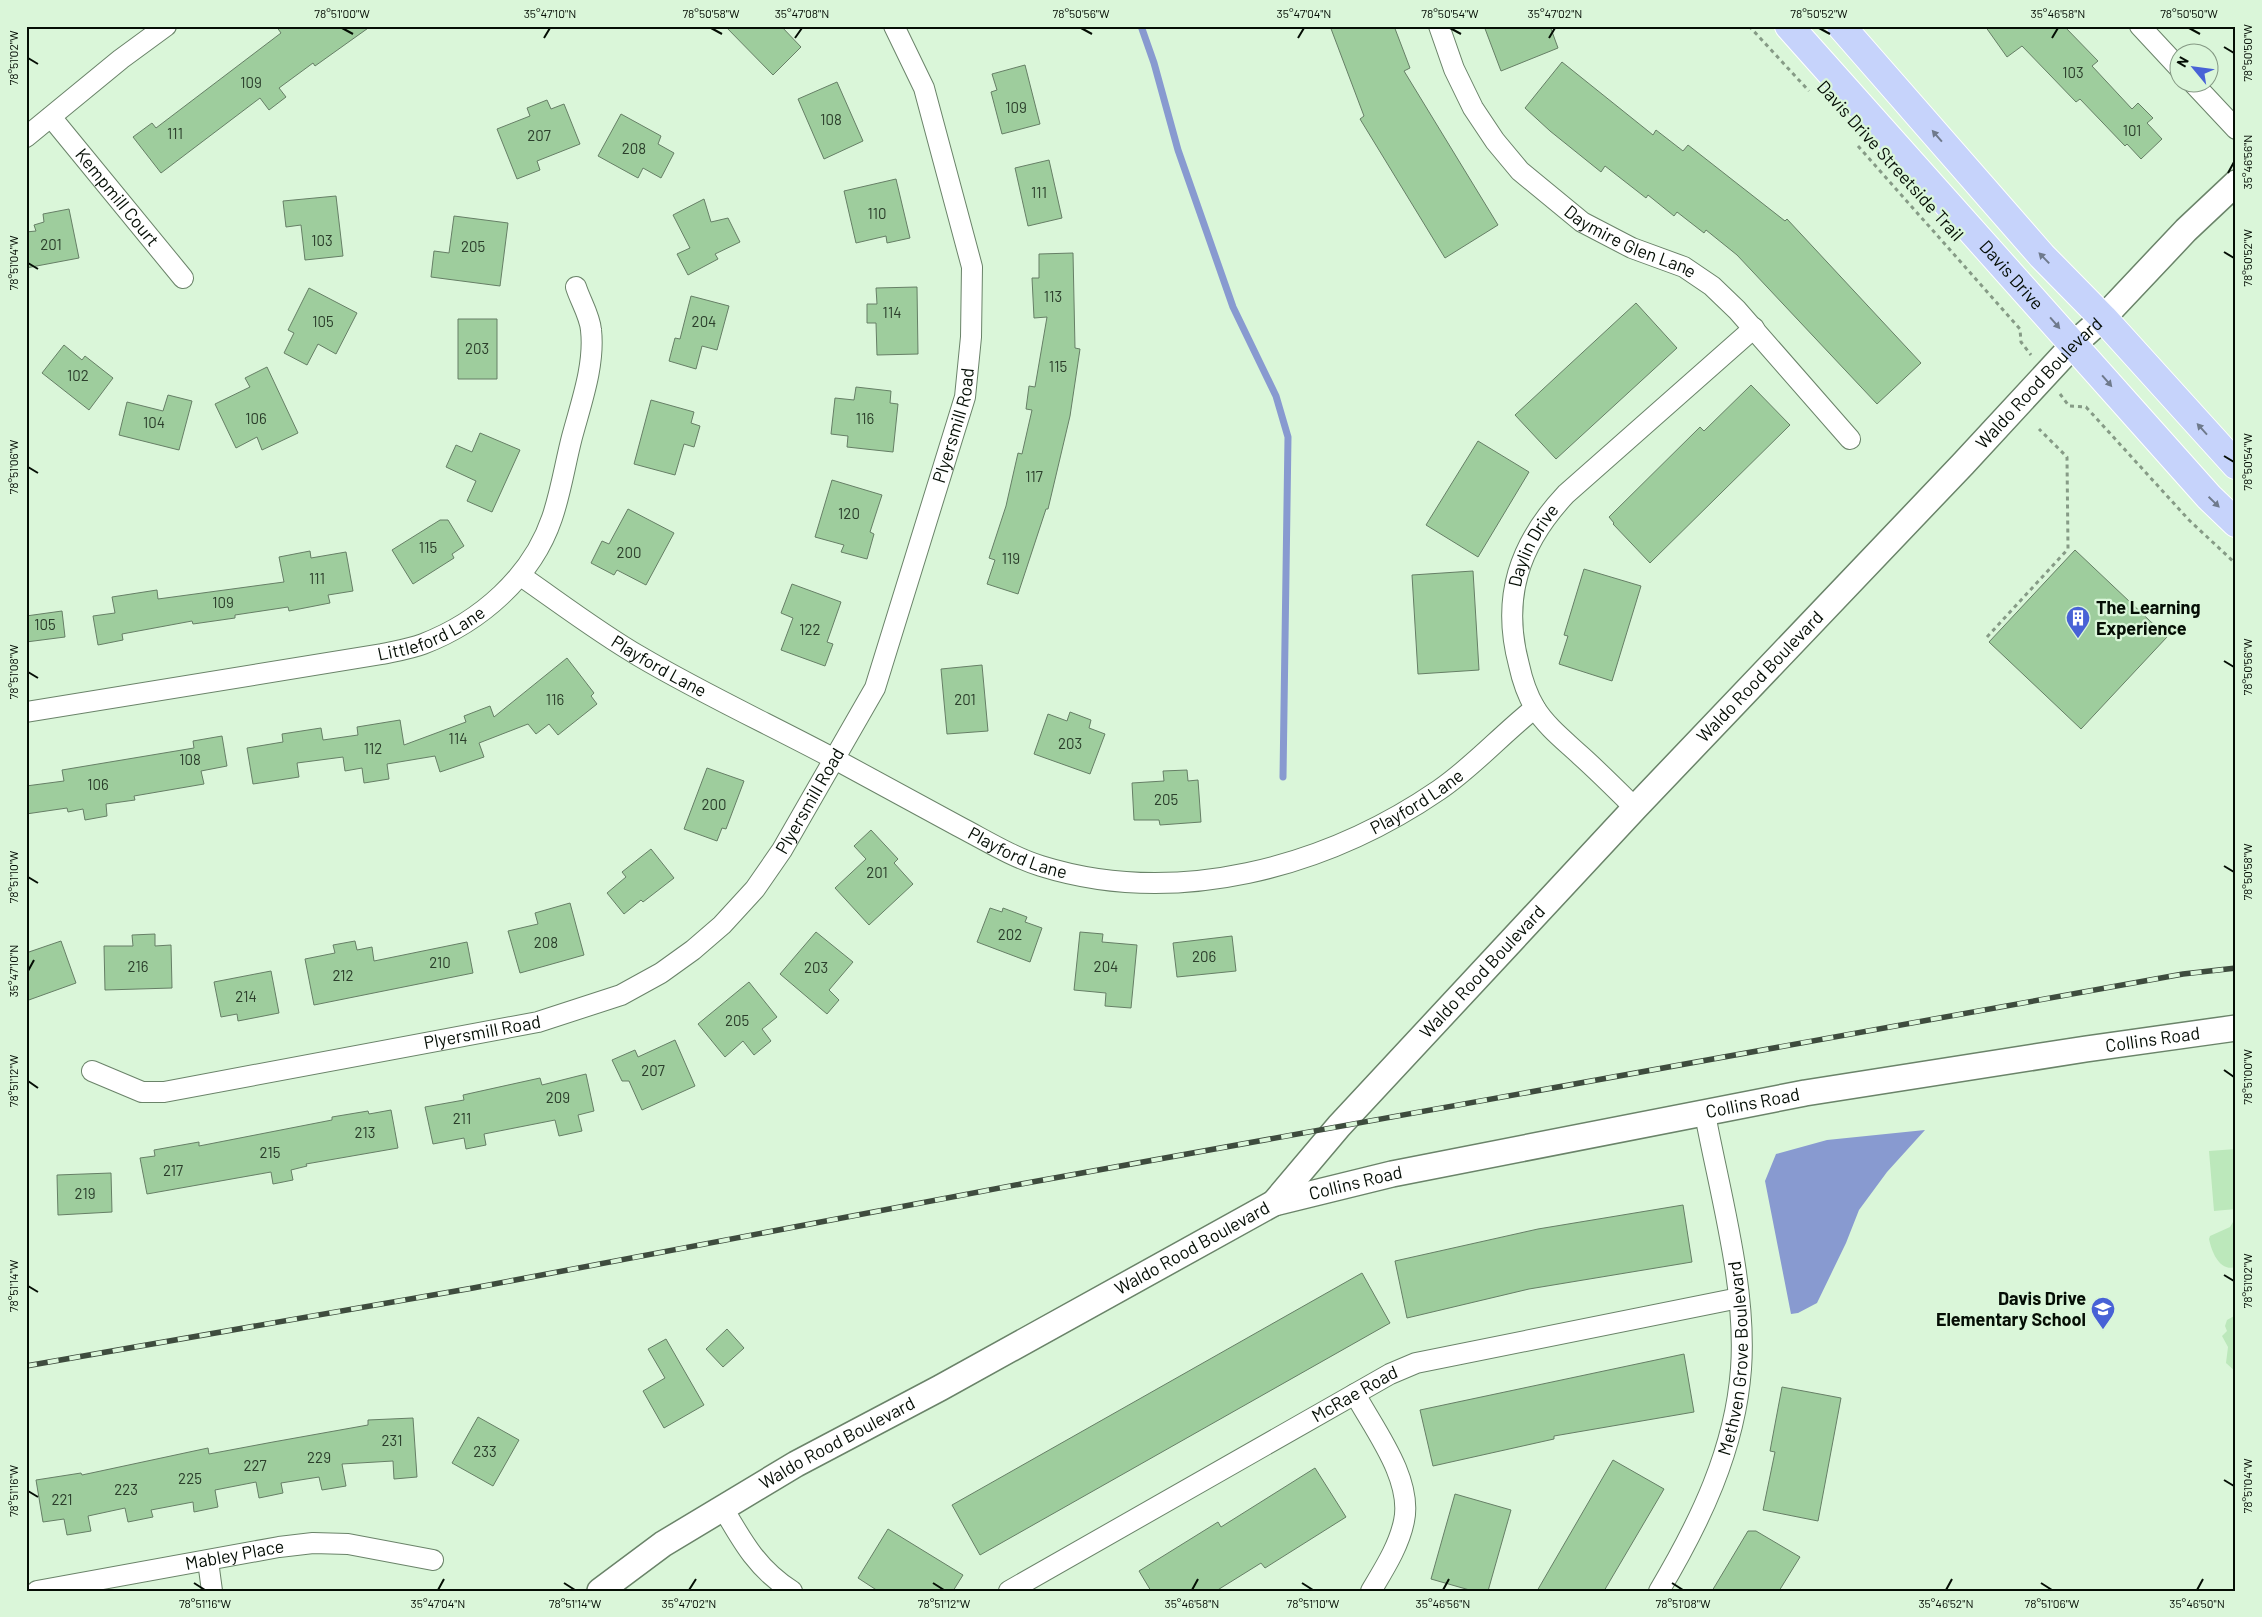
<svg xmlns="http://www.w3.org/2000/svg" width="2262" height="1617" font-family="Barlow,sans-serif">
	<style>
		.green { fill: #bce8bb }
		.water { fill: #889ad0 }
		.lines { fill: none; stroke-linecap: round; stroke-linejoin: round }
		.stream { stroke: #889ad0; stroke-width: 7 }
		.building { fill: #9ecd9d; stroke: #667f66 }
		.minor-casing { stroke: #6a8369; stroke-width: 22 }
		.tertiary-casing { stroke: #6a8369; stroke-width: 28 }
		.primary-casing { stroke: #fff; stroke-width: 30 }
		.path { stroke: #869b86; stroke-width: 3; stroke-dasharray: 4 4; stroke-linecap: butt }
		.minor { stroke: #fff; stroke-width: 20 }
		.tertiary { stroke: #fff; stroke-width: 25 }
		.primary { stroke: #c6d3fb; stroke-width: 28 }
		.rail-casing { stroke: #3e4c3e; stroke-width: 5.5 }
		.rail { stroke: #daf6d9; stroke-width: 4; stroke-dasharray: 11; stroke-linecap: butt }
		.oneway { fill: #6f7a8c }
		.ticks { fill: none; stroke: #050e05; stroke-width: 2 }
		.labels { text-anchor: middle; stroke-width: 4.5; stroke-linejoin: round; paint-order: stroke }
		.number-label { font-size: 15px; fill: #2b3e2b }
		.street-label { font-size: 18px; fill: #050e05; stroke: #daf6d9 }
		.poi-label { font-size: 18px; font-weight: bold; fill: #050e05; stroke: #daf6d9; text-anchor: start }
		.neatline { fill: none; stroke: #050e05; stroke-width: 2 }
		.ticks-label { font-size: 12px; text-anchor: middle; fill: #050e05 }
	</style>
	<rect width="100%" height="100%" fill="#daf6d9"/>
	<path class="green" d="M2236 1149V1209L2214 1211 2209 1151Z
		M2233 1222H2236V1267C2220 1272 2212 1253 2209 1239L2210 1236 2230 1227Z
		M2236 1315V1372L2226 1363 2228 1347 2222 1336 2227 1331 2225 1326 2227 1320Z"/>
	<path class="water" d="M1925 1130 1887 1172 1859 1210 1846 1243 1817 1303 1798 1313 1791 1314 1765 1181 1776 1154 1827 1140Z"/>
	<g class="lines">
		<path class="stream" d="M1141 26 1154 63 1178 150 1233 307 1276 396 1288 437 1283 777"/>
	</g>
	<path class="building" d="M276 26H371L315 66 313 63 279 88 286 97 269 110 260 98 161 173 133 137 152 123 156 128 281 33Z
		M725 26H781L801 47 773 75Z
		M1330 26H1394L1410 68 1404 71 1498 225 1445 258 1360 119 1364 116Z
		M1484 26H1550L1558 48 1501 71Z
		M1985 26H2064L2098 61 2092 66 2132 109 2138 103 2153 118 2147 123 2162 139 2141 159 2127 144 2125 146 2080 99 2076 102 2022 46 2007 57Z
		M1562 62 1653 135 1656 130 1683 151 1688 145 1785 221 1787 219 1921 363 1877 404 1737 255 1706 230 1704 233 1677 212 1674 216 1648 195 1646 198 1605 166 1601 172 1550 131 1525 108Z
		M1025 65 1040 124 1002 134 991 92 997 90 992 74Z
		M837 82 863 141 824 159 798 99Z
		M547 100 551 109 564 104 580 144 537 161 540 170 517 179 497 129 530 116 527 108Z
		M621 114 661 136 658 144 674 153 661 178 643 168 638 178 598 156Z
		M1049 160 1062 218 1028 226 1015 168Z
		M896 179 910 238 887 243 886 236 856 243 844 191Z
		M336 196 343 256 305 260 301 225 286 227 283 201Z
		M704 199 711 222 728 218 740 242 715 254 718 259 688 275 677 254 690 248 673 215Z
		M69 209 79 258 26 268V232L36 231 34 225 44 222 43 214Z
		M454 216 508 223 500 286 431 277 434 251 449 253Z
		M1073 253 1075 348 1080 349 1070 416 1048 509H1046L1018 594 987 584 995 560 989 558 1006 506 1018 453 1022 454 1032 410 1026 409 1029 386 1035 387 1047 317 1034 318 1032 278H1039V254Z
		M917 287 918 354 877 355 876 323H867V304H877L876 288Z
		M309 288 357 313 336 354 318 344 307 365 284 353 294 333 288 330Z
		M691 296 729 306 717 350 702 346 696 369 669 361 675 338 680 339Z
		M1636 303 1677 348 1556 459 1515 415Z
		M458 319H497V379H458Z
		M64 345 82 360 85 356 113 378 89 410 42 373Z
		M267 367 298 433 262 450 257 437 236 448 215 404 250 387 245 378Z
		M1751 385 1790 425 1650 563 1613 524 1614 523 1609 517 1700 427 1704 431Z
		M856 387 891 391 890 403 898 404 893 452 847 447 848 436 831 434 835 398 854 400Z
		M168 395 192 401 179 450 119 435 127 402 163 411Z
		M651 400 694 412 691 423 700 426 694 447 684 444 675 475 634 464Z
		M480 433 520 450 492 512 467 501 476 481 446 467 456 445 472 452Z
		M1478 441 1529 472 1478 557 1426 525Z
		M832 480 882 495 870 532 874 534 867 559 841 552 844 545 815 537Z
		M628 509 674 533 646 585 617 570 614 575 591 563 602 541 609 544Z
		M440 520H448L464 546 452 554 454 558 413 584 392 550Z
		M2075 550 2167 637 2081 729 1989 642Z
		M310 551 311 558 346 552 353 591 328 595 330 603 289 611 288 607 235 615V618L193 624 192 621 122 634 123 640 98 645 93 616 115 613 112 597 157 590 158 599 284 582 279 557Z
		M1584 569 1641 586 1612 681 1559 664 1568 636 1564 635Z
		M1473 571 1479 670 1418 674 1412 575Z
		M792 584 841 602 827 642 833 644 825 666 781 650 793 618 781 613Z
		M62 611 65 637 26 642V616Z
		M567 658 594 693 591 696 597 704 558 735 549 724 536 734 528 724 479 743 484 757 440 772 435 756 387 764 389 779 364 783 362 768 345 771 343 757 297 763 299 777 253 784 247 748 283 742 282 734 321 728 323 740 358 735 357 727 400 720 404 745 466 722 464 716 490 706 494 717Z
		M982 665 988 731 947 734 941 669Z
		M1070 712 1091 720 1089 728 1105 734 1090 774 1034 754 1048 714 1067 721Z
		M222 736 227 766 201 771 204 784 134 796 135 800 106 804 107 816 85 820 83 809 68 812 67 808 26 814V786L64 781 62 770 194 748 193 741Z
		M707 768 744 781 726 829 722 828 717 841 684 829Z
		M1187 770 1188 781 1198 780 1201 822 1160 825 1159 820H1134L1132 783 1164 781 1163 771Z
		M871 830 898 859 894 863 913 884 869 925 835 888 866 859 854 846Z
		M651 849 674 878 643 902 641 900 624 914 607 893 626 877 622 872Z
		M570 903 584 955 520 973 508 931 538 924 535 913Z
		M990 908 1002 912 1003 908 1027 917 1025 922 1042 928 1030 962 977 942Z
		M816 932 853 962 829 990 839 1000 827 1014 780 974Z
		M1080 932 1103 934 1102 942 1137 945 1131 1008 1105 1006 1106 993 1074 990Z
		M155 934V946L171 945 172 988 105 990 104 946H133L132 935Z
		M1232 936 1236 971 1177 977 1173 943Z
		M61 941 76 983 26 1001V953Z
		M355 941 357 950 372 947 374 961 467 942 473 973 314 1005 305 959 335 953 333 945Z
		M271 971 279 1013 238 1021 237 1014 221 1017 214 982Z
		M749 982 777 1017 762 1029 771 1041 754 1055 743 1041 725 1057 698 1024Z
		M675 1040 695 1086 642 1110 629 1081H622L612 1060 635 1050 638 1057Z
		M586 1074 594 1111 578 1115 582 1131 559 1136 555 1120 484 1134 486 1145 466 1149 464 1138 433 1144 425 1107 464 1100 463 1095 540 1078 542 1085Z
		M391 1110 398 1148 306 1164 307 1166 291 1170 293 1180 273 1184 271 1172 147 1194 140 1158 155 1156 154 1150 199 1142V1146L332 1120V1117L368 1111 369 1114Z
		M111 1173 112 1212 58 1215 57 1175Z
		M1683 1205 1692 1262 1529 1289 1407 1318 1395 1261 1538 1229Z
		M1362 1273 1390 1323 980 1555 952 1505Z
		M727 1329 744 1348 723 1367 706 1349Z
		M666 1339 704 1405 664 1428 643 1391 665 1378 648 1349Z
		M1684 1354 1694 1412 1554 1436V1439L1433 1466 1420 1410Z
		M1782 1387 1841 1398 1818 1521 1763 1510 1775 1452 1770 1451Z
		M478 1417 519 1440 493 1486 452 1463Z
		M413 1418 417 1477 394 1479 393 1461 342 1464 346 1486 322 1490 319 1477 281 1483 283 1493 259 1498 256 1482 215 1490 218 1507 194 1512 193 1502 151 1510 153 1517 128 1522 125 1508 88 1516 91 1531 67 1535 64 1519 43 1522 36 1480 81 1473 82 1475 208 1448 209 1454 273 1442 368 1425V1420Z
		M1613 1460 1664 1489 1604 1591H1537Z
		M1315 1468 1346 1517 1265 1568 1261 1563 1216 1591H1151L1139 1571 1218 1522 1221 1527Z
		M1455 1494 1511 1510 1488 1591H1473L1431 1579Z
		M888 1529 963 1575 953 1591H878L858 1578Z
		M1748 1531H1756L1800 1557 1779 1591H1712Z"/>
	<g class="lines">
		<defs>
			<g id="minor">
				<path id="s1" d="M1439 26 1454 69 1473 108 1495 141 1520 171 1582 222 1632 248 1684 267 1712 286 1737 310 1850 439"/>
				<path d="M2140 26 2180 69"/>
				<path d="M2192 82 2236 129"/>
				<path id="s2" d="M51 117 183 278"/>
				<path d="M26 137 121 59 166 26"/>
				<path id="s3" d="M521 576C560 603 598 632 639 656 705 695 775 727 842 763 881 784 920 805 958 826 985 840 1012 857 1041 866 1176 908 1325 868 1439 790 1474 766 1502 734 1535 708"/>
				<path id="s4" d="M26 712 382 654C396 651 410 649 423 644 480 622 532 577 552 518 561 492 565 464 572 437 581 403 595 365 591 330 590 316 580 300 576 287"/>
				<path id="s5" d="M1635 808C1617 790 1599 772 1580 755 1565 741 1546 726 1535 708 1528 696 1522 679 1519 665 1501 598 1519 544 1566 494L1754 328"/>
				<path id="s6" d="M92 1071 142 1092H164L538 1022 621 995 661 973 693 950 722 925 755 889 782 850 875 688 965 397 971 337 972 267 924 88 894 26"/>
				<path d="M1355 1394C1374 1429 1413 1479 1404 1521 1399 1546 1384 1569 1371 1591"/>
				<path d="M723 1508C742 1541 758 1570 792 1591"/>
				<path d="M208 1561 212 1591"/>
				<path id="s7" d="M37 1591 279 1547 313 1543 348 1544 433 1560"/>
				<path id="s8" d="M1009 1591 1390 1374 1416 1363 1739 1298"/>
				<path id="s9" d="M1659 1591C1700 1522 1735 1450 1741 1369 1747 1288 1720 1194 1705 1114"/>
			</g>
			<g id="tertiary">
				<path id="s10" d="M1274 1203 1392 1174 1805 1093 2086 1049 2236 1028"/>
				<path id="s11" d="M600 1591 663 1544 796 1464 940 1388 1274 1203 1339 1126 1635 808 1963 464 2074 344 2103 318 2186 230 2236 183"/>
			</g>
			<g id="primary">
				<path id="s12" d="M1789 26 2209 497 2236 523"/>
				<path d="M1841 26 2042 256 2103 318 2236 465"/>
			</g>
		</defs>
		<use href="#minor" class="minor-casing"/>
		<use href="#tertiary" class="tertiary-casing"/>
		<use href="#primary" class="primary-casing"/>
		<path class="path" d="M1749 26 1809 91
			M1858 146 2020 329 2021 342 2031 355
			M2060 394 2069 406 2086 407 2189 520 2236 564
			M1987 637 2068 549 2067 457 2039 429"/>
		<use href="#minor" class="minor"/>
		<use href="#tertiary" class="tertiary"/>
		<use href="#primary" class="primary"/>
		<defs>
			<path id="rail" d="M26 1366 473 1288 1021 1184 2183 974 2236 968"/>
		</defs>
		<use href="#rail" class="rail-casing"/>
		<use href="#rail" class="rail"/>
	</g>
	<defs><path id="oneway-solid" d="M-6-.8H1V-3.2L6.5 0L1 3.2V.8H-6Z" transform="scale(1.25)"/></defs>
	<g class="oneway">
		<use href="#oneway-solid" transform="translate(1937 136) rotate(-131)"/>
		<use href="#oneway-solid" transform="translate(2044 258) rotate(-134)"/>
		<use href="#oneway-solid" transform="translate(2055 323) rotate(49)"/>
		<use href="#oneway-solid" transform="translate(2107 381) rotate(49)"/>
		<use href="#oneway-solid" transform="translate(2202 429) rotate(-132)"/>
		<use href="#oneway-solid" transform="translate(2214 502) rotate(44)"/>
	</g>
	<path class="ticks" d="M342 28 353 34M711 28 722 34M1081 28 1092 34M1450 28 1461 34M1819 28 1830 34M2189 28 2200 34M544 38 550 28M795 38 802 28M1298 38 1304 28M1549 38 1555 28M2052 38 2058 28M2224 47 2234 53M28 58 38 64M2228 173 2234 162M2224 252 2234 258M28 263 38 269M2224 456 2234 462M28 467 38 473M2224 661 2234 667M28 672 38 678M2224 866 2234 872M28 877 38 883M28 971 34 960M2224 1070 2234 1077M28 1081 38 1088M2224 1275 2234 1281M28 1286 38 1292M2224 1480 2234 1486M28 1491 38 1497M194 1583 205 1590M564 1583 575 1590M933 1583 944 1590M1302 1583 1313 1590M1672 1583 1683 1590M2041 1583 2052 1590M438 1590 444 1579M689 1590 696 1579M1192 1590 1198 1579M1443 1590 1449 1579M1946 1590 1952 1579M2197 1590 2203 1579"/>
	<defs>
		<symbol id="building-pin" viewBox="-11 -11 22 30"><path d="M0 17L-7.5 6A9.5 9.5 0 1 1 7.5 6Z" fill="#4862d6" stroke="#daf6d9"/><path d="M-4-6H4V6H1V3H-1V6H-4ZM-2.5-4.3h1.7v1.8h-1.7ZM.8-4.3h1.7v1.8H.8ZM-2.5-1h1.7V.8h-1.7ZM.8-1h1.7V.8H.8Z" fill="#fff"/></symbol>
		<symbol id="school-pin" viewBox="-11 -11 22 30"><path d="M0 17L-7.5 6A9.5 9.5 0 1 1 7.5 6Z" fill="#4862d6" stroke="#daf6d9"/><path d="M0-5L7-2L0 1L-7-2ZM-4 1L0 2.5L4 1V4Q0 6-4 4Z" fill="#fff"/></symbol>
	</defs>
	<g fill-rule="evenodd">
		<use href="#building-pin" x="2064" y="604" width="28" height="38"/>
		<use href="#school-pin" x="2089" y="1295" width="28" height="38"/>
	</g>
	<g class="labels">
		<g class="number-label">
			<text x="2073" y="78">103</text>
			<text x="251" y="88">109</text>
			<text x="1016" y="113">109</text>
			<text x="831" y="125">108</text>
			<text x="2132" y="136">101</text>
			<text x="175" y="139">111</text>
			<text x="539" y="141">207</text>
			<text x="634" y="154">208</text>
			<text x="1039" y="198">111</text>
			<text x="877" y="219">110</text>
			<text x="322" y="246">103</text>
			<text x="51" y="250">201</text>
			<text x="473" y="252">205</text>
			<text x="1053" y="302">113</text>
			<text x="892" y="318">114</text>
			<text x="323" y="327">105</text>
			<text x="704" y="327">204</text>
			<text x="477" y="354">203</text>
			<text x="1058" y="372">115</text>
			<text x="78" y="381">102</text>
			<text x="256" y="424">106</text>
			<text x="865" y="424">116</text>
			<text x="154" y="428">104</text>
			<text x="1034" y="482">117</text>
			<text x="849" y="519">120</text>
			<text x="428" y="553">115</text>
			<text x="629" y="558">200</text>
			<text x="1011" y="564">119</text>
			<text x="317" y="584">111</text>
			<text x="223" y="608">109</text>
			<text x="45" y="630">105</text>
			<text x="810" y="635">122</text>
			<text x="555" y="705">116</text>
			<text x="965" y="705">201</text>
			<text x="458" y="744">114</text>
			<text x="1070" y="749">203</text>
			<text x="373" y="754">112</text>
			<text x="190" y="765">108</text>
			<text x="98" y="790">106</text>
			<text x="1166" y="805">205</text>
			<text x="714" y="810">200</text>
			<text x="877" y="878">201</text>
			<text x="1010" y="940">202</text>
			<text x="546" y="948">208</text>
			<text x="1204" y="962">206</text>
			<text x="440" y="968">210</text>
			<text x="138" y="972">216</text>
			<text x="1106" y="972">204</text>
			<text x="816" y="973">203</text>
			<text x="343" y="981">212</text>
			<text x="246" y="1002">214</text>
			<text x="737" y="1026">205</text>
			<text x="653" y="1076">207</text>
			<text x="558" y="1103">209</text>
			<text x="462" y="1124">211</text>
			<text x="365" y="1138">213</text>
			<text x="270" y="1158">215</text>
			<text x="173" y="1176">217</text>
			<text x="85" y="1199">219</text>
			<text x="392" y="1446">231</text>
			<text x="485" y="1457">233</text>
			<text x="319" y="1463">229</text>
			<text x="255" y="1471">227</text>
			<text x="190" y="1484">225</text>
			<text x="126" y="1495">223</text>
			<text x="62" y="1505">221</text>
		</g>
		<g class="street-label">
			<text transform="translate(1890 161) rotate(48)" y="6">Davis Drive Streetside Trail</text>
			<text dy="6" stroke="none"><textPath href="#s2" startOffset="104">Kempmill Court</textPath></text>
			<text dy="6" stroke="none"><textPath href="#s1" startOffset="300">Daymire Glen Lane</textPath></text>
			<text dy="6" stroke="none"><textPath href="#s12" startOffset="334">Davis Drive</textPath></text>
			<text dy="6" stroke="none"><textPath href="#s11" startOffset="1900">Waldo Rood Boulevard</textPath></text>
			<text dy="6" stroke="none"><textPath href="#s6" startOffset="1225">Plyersmill Road</textPath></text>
			<text dy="6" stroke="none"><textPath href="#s5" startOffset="312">Daylin Drive</textPath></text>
			<text dy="6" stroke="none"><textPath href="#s4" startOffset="414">Littleford Lane</textPath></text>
			<text dy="6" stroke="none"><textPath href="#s3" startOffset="165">Playford Lane</textPath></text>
			<text dy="6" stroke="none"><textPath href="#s11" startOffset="1495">Waldo Rood Boulevard</textPath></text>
			<text dy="6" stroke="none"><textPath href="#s6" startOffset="820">Plyersmill Road</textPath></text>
			<text dy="6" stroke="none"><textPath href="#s3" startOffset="990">Playford Lane</textPath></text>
			<text dy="6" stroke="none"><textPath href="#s3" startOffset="570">Playford Lane</textPath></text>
			<text dy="6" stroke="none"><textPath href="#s11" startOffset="1090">Waldo Rood Boulevard</textPath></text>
			<text dy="6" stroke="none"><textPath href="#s6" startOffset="400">Plyersmill Road</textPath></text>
			<text dy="6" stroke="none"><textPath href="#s10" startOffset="894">Collins Road</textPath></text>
			<text dy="6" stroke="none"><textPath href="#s10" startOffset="489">Collins Road</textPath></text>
			<text dy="6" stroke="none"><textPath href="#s10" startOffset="84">Collins Road</textPath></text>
			<text dy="6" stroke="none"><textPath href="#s11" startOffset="685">Waldo Rood Boulevard</textPath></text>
			<text dy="6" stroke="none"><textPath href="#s9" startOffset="249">Methven Grove Boulevard</textPath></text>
			<text dy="6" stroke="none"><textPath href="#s8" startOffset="398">McRae Road</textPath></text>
			<text dy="6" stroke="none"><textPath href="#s11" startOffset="280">Waldo Rood Boulevard</textPath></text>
			<text dy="6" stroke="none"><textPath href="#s7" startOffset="201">Mabley Place</textPath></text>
		</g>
		<g class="poi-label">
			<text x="2096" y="614">The Learning<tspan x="2096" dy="21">Experience</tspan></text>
			<text x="2086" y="1305" text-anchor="end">Davis Drive<tspan x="2086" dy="21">Elementary School</tspan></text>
		</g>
	</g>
	<rect width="2262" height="1617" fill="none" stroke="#daf6d9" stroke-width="55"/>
	<g transform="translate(2194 68) rotate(299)"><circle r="24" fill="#daf6d9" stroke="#859984"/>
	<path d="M0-4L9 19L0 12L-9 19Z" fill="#4862d6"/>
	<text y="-8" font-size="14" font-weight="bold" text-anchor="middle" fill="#050e05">N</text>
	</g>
	<rect x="28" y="28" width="2206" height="1562" class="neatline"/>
	<g class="ticks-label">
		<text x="342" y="18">78°51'00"W</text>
		<text x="550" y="18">35°47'10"N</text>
		<text x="711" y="18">78°50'58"W</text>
		<text x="802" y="18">35°47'08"N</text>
		<text x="1081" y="18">78°50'56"W</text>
		<text x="1304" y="18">35°47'04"N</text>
		<text x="1450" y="18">78°50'54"W</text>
		<text x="1555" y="18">35°47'02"N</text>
		<text x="1819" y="18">78°50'52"W</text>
		<text x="2058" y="18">35°46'58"N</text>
		<text x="2189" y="18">78°50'50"W</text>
		<text transform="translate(2248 53) rotate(-90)" y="4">78°50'50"W</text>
		<text transform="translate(14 58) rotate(-90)" y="4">78°51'02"W</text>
		<text transform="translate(2248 162) rotate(-90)" y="4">35°46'56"N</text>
		<text transform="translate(2248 258) rotate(-90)" y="4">78°50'52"W</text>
		<text transform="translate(14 263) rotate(-90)" y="4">78°51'04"W</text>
		<text transform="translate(2248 462) rotate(-90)" y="4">78°50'54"W</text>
		<text transform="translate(14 467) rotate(-90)" y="4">78°51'06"W</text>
		<text transform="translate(2248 667) rotate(-90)" y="4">78°50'56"W</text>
		<text transform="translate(14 672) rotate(-90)" y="4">78°51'08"W</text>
		<text transform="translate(2248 872) rotate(-90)" y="4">78°50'58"W</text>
		<text transform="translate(14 877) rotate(-90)" y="4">78°51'10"W</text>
		<text transform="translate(14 971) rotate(-90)" y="4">35°47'10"N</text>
		<text transform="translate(2248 1077) rotate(-90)" y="4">78°51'00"W</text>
		<text transform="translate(14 1081) rotate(-90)" y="4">78°51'12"W</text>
		<text transform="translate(2248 1281) rotate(-90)" y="4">78°51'02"W</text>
		<text transform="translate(14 1286) rotate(-90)" y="4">78°51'14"W</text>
		<text transform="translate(2248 1486) rotate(-90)" y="4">78°51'04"W</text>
		<text transform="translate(14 1491) rotate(-90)" y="4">78°51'16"W</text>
		<text x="205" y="1608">78°51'16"W</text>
		<text x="438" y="1608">35°47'04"N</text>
		<text x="575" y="1608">78°51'14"W</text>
		<text x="689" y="1608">35°47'02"N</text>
		<text x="944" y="1608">78°51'12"W</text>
		<text x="1192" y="1608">35°46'58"N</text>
		<text x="1313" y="1608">78°51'10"W</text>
		<text x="1443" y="1608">35°46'56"N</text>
		<text x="1683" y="1608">78°51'08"W</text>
		<text x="1946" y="1608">35°46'52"N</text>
		<text x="2052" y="1608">78°51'06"W</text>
		<text x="2197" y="1608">35°46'50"N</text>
	</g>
</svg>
